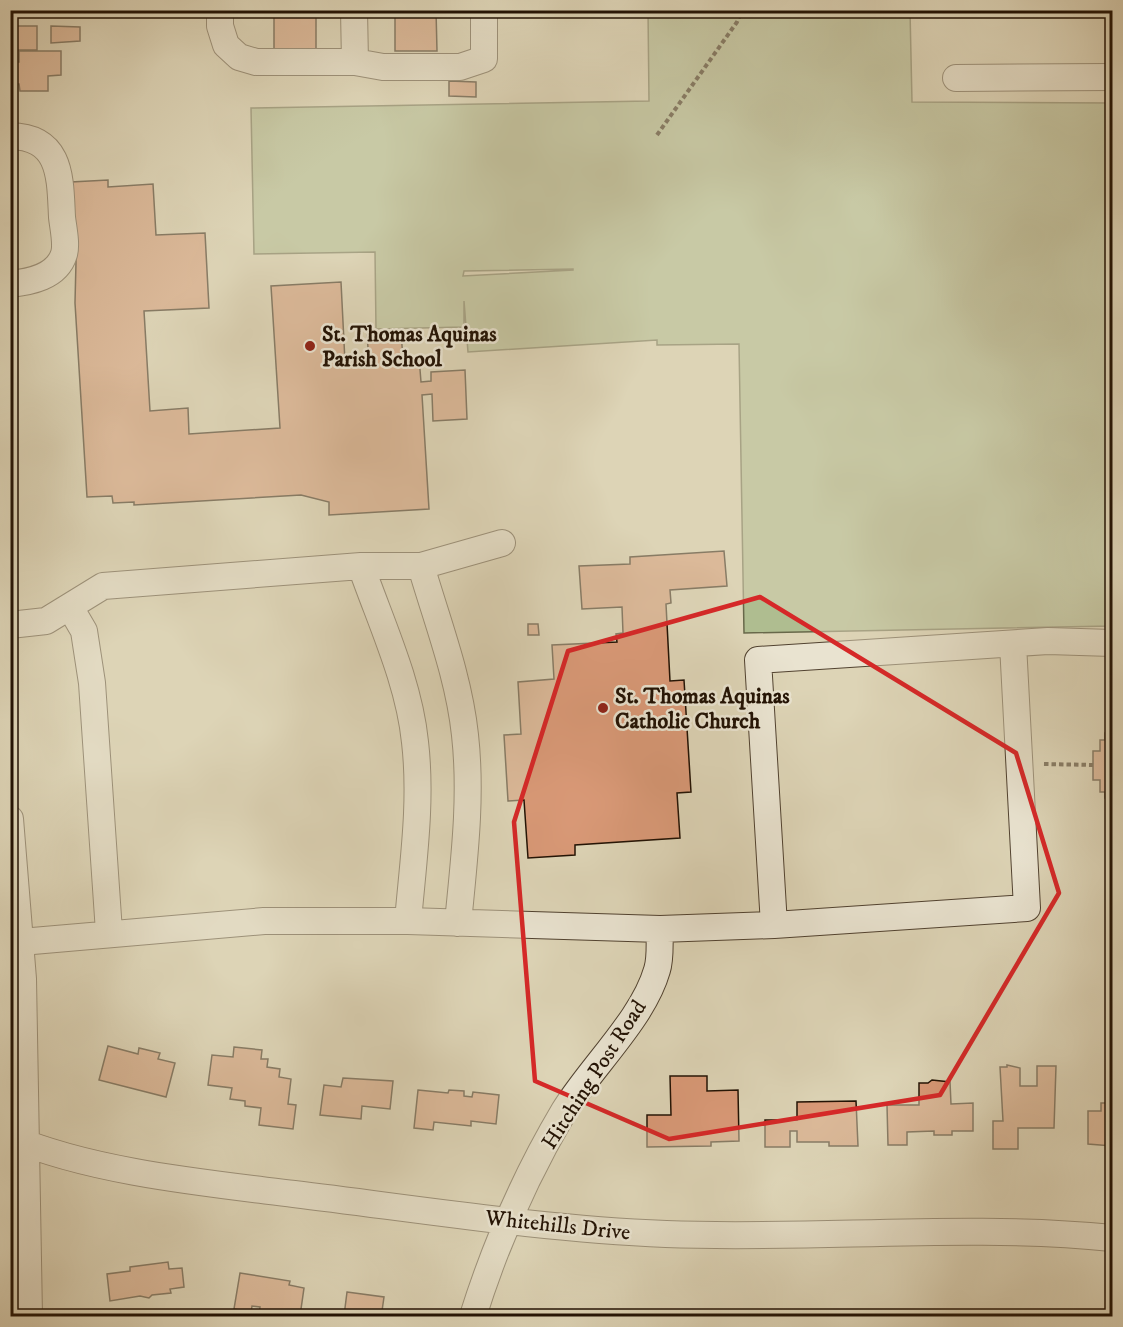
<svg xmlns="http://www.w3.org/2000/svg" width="1123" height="1327" font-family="'IM FELL DW Pica',serif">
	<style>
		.green { fill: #afbd90; stroke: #68684a; stroke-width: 1.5; fill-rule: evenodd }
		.building { fill: #d99977; stroke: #221204; stroke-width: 1.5 }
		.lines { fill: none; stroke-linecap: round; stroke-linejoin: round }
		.minor-casing { stroke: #514230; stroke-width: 28 }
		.path { stroke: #221204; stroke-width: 4; stroke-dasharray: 4.5 3; stroke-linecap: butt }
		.minor { stroke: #e9e3d0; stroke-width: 26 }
		.marked { fill: none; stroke: #d62828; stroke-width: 4.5; stroke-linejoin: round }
		.poi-dot { fill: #8f2418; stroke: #e9e3d0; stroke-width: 2 }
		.labels { text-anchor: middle; stroke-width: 5; stroke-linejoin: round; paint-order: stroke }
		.poi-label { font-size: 22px; font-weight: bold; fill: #221204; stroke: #e9e3d0; text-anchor: start }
		.street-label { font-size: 22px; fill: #221204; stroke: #e9e3d0 }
	</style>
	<rect width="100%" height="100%" fill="#ddd4b6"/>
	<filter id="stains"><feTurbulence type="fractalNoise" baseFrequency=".00333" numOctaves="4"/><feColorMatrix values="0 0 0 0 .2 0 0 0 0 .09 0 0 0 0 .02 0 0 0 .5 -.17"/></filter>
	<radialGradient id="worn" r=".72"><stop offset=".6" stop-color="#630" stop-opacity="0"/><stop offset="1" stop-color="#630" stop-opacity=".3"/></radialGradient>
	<path class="green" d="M648 10 910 11 912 102 1112 103V626L744 633 739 344 657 345V340L468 352 464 301V327L376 329 375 252 254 254 251 108 649 101ZM573 269V270L463 276 464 271Z"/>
	<path class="building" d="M37 10H63V13H37Z
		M274 10H316V51H274Z
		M395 10H436L437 51H395Z
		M523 10H622V16L523 17Z
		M932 10H957V16H932Z
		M1015 10H1077V14H1015Z
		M1095 10H1112V14H1095Z
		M10 26H37V50H11Z
		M51 26 80 27V41L51 43Z
		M19 51H61V75L48 76V91H20L19 84H10V62H19Z
		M449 81 476 82V97L449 96Z
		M108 180V187L153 184 156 235 205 233 209 308 144 311 150 411 188 408 189 434 280 428 271 286 341 282 345 362 369 360 367 335 401 333 403 358 419 357 421 382 431 381V372L465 370 467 419 433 421 432 394 422 395 429 509 329 515V502L301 495 134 505V502L113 503 112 496 87 497 75 303 76 262 71 182Z
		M724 551 727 586 670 590 671 603 666 604 670 681 684 680 691 792 677 793 680 838 575 845V855L528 858 524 800 508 801 504 735 521 734 518 682 554 679 552 645 617 642 616 634 623 633 622 607 582 609 579 566 630 564V557Z
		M528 624H538L539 635H528Z
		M1105 733H1112V798H1105V792H1100V780H1093V751H1100V740H1105Z
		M108 1046 138 1054 139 1048 160 1053 158 1059 175 1063 166 1097 99 1080Z
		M234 1047 262 1050 261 1059H268L267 1067 280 1069 279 1077 291 1079 288 1104 296 1105 293 1129 259 1125 261 1108 245 1106V1101L230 1099 232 1088 208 1085 212 1055 233 1057Z
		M1007 1065 1020 1068V1086H1037V1066H1056L1054 1128H1018V1149H993V1121H1003L1000 1067H1007Z
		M670 1076H707V1091L738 1090 739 1141 711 1142V1146L647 1147V1115H671Z
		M343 1078 393 1081 390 1109 362 1106 361 1119 320 1115 324 1085 341 1087Z
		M932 1080 950 1082 951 1104 973 1103V1131H952V1135H934V1131L907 1132V1145H888L887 1105H919V1083H928Z
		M418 1090 448 1093 449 1090 464 1091V1096L472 1097 473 1092 499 1095 496 1124 471 1121V1126L434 1122 433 1130 414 1128Z
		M856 1101 858 1146H829V1142H797V1131H790V1147H765V1120H797V1102Z
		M1101 1103H1112V1146L1088 1144V1111H1101Z
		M168 1262 169 1269 182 1268 184 1287 170 1289 171 1293 152 1295 149 1298 140 1296 110 1301 107 1274 130 1271V1267Z
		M240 1273 290 1281 289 1285 304 1288 300 1316 285 1314V1316H259L260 1307 252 1306 251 1312 234 1309Z
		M347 1292 384 1297 382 1311 405 1314V1316H344Z"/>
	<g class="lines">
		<defs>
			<path id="minor" d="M220 10V26L226 45 239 57 256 62H355L383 67H460L484 59V10
				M354 10 355 62
				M956 78 1112 77
				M10 136C62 137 60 178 62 217 63 227 67 244 64 254 57 277 30 282 10 284
				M361 566C381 623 409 682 415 742 422 802 413 862 408 921
				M421 566C437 621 459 677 465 735 472 798 464 860 458 923
				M70 607 84 631 92 683 109 932
				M10 625 46 621 103 586 361 566H421L502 543
				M10 819 23 979 29 1316
				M774 925 1027 908 1013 644
				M21 942 264 921H408L660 929 774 925 758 660 1048 641 1112 643
				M10 1137C91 1172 206 1183 294 1194 418 1209 542 1229 666 1234 815 1240 964 1223 1112 1238
				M473 1316C495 1246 526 1175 564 1111 591 1067 643 1019 657 970 661 958 659 942 660 929"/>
		</defs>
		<use href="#minor" class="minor-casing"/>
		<path class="path" d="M657 135 737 22 742 10
			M1044 764 1093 765"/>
		<use href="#minor" class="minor"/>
	</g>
	<path d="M0 0H1123V1327H0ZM760 597 1016 753 1059 893 940 1095 669 1139 535 1081 514 822 568 651Z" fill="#ddd4b6" fill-opacity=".55" fill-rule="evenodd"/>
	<path class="marked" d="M760 597 1016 753 1059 893 940 1095 669 1139 535 1081 514 822 568 651Z"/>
	<g class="poi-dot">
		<circle cx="310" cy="346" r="6"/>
		<circle cx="603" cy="708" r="6"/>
	</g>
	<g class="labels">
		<g class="poi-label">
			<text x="322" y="341">St. Thomas Aquinas<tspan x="322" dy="25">Parish School</tspan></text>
			<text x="615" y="703">St. Thomas Aquinas<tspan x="615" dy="25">Catholic Church</tspan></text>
		</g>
		<g class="street-label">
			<text transform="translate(593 1074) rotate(-57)" y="8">Hitching Post Road</text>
			<text transform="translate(558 1224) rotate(6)" y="8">Whitehills Drive</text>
		</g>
	</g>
	<rect width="1123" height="1327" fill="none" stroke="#ddd4b6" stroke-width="36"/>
	<rect x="12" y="12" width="1099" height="1303" fill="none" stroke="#221204" stroke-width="3"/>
	<rect x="18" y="18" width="1087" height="1291" fill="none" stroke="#221204" stroke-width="1.5"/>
	<rect width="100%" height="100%" filter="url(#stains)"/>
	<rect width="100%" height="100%" fill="url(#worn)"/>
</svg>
